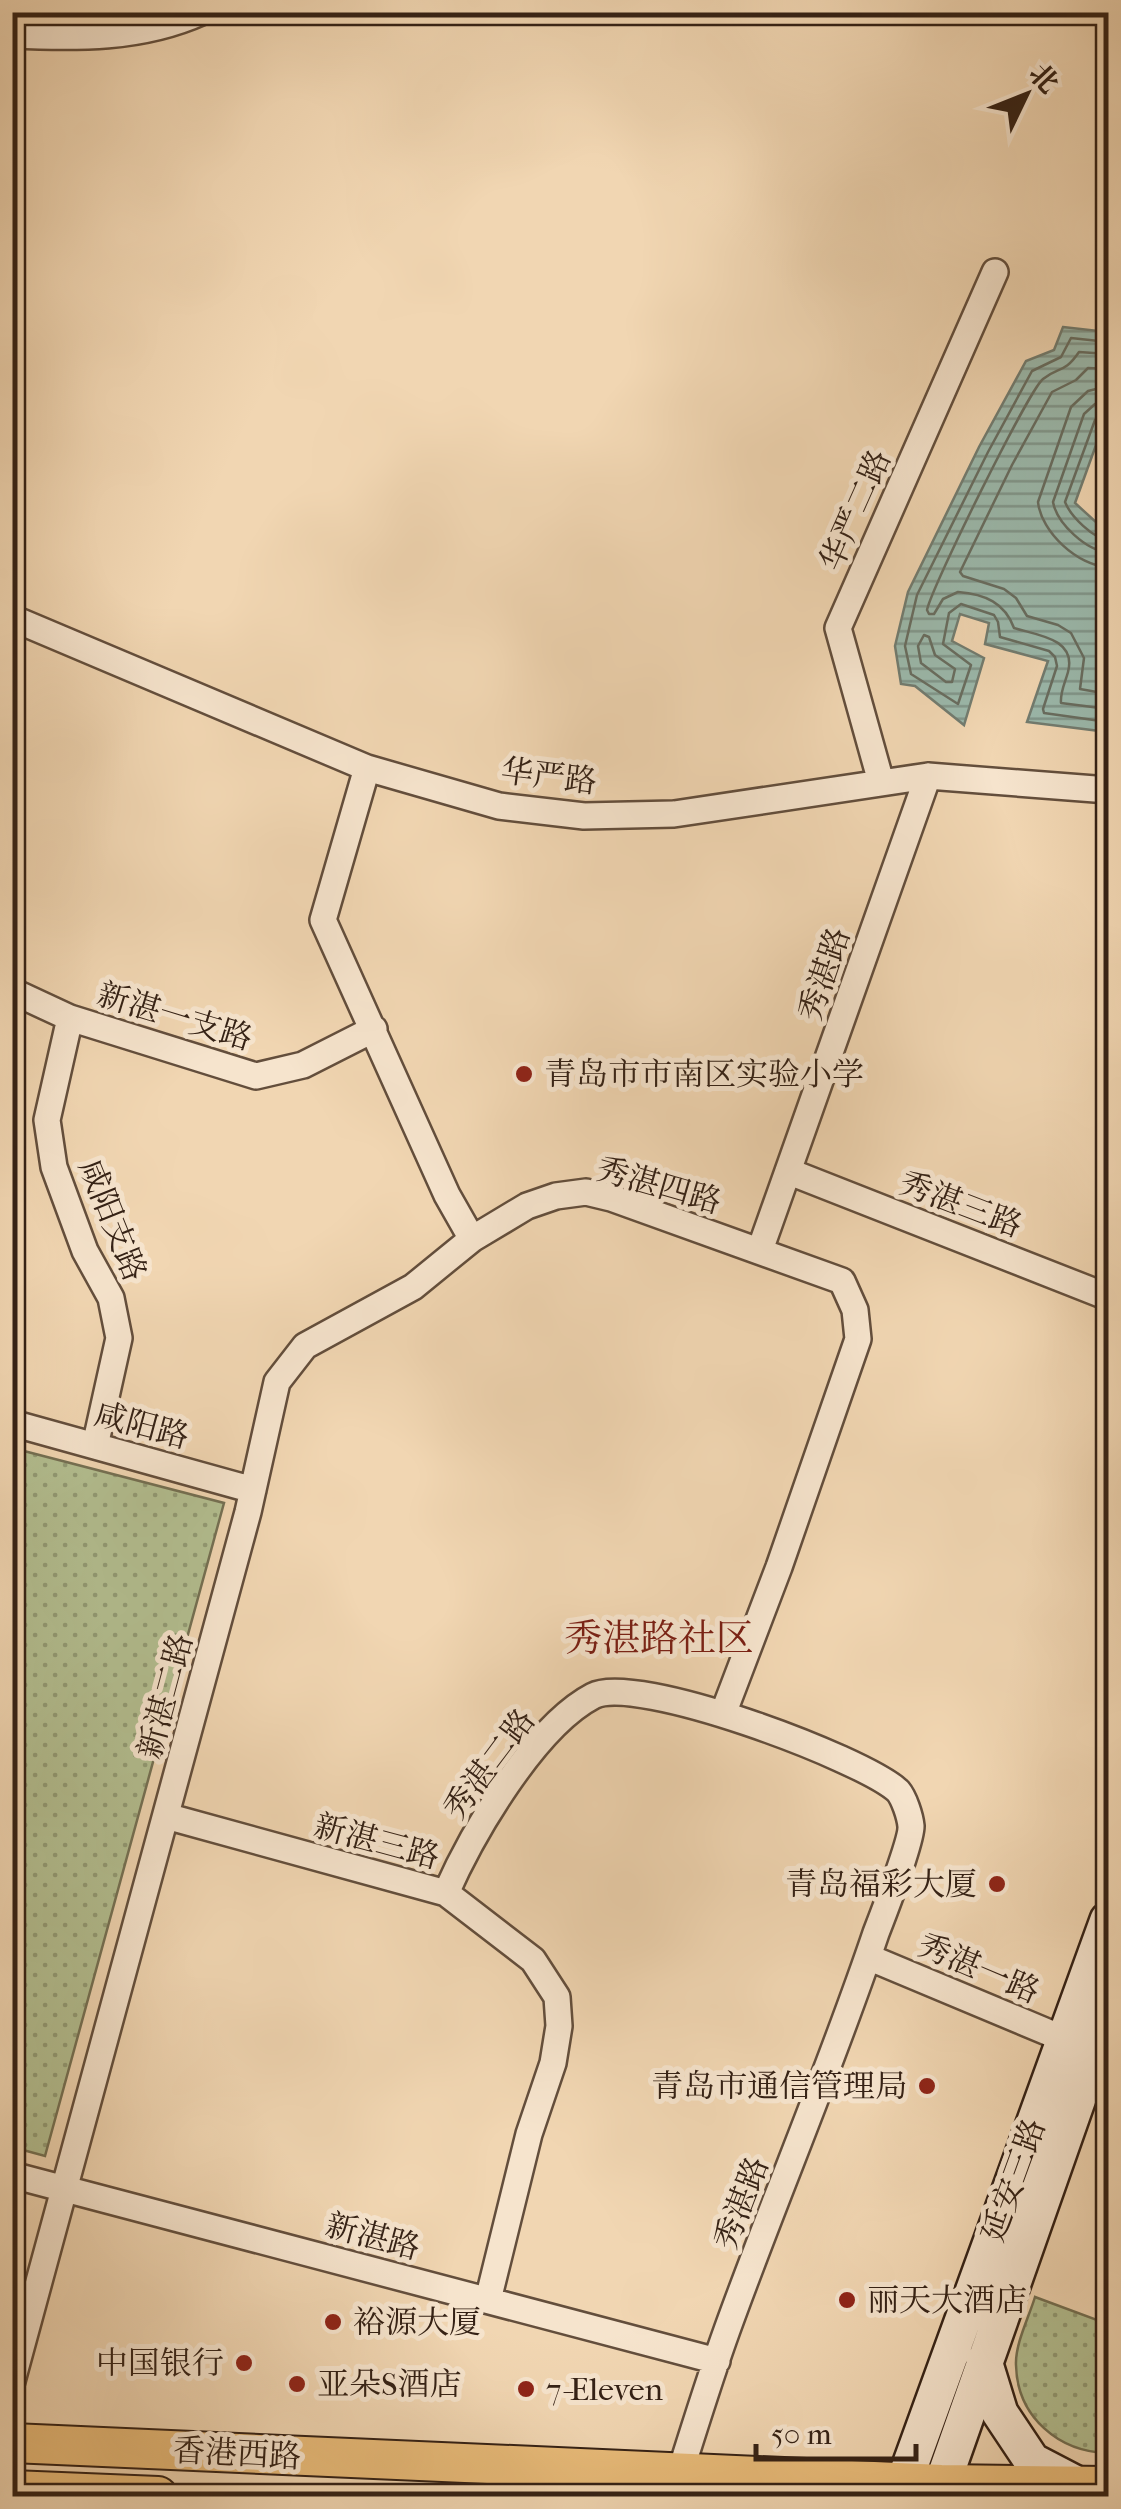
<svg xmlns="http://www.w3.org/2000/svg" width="1121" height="2509" font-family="'IM FELL French Canon','Noto Serif SC',serif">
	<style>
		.green { fill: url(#green-dots); stroke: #747053; stroke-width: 2.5 }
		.water { fill: url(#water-rules); stroke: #727c70; stroke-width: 2.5 }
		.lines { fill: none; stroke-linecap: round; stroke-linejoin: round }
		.shore { stroke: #686d60; stroke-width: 2.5 }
		.street-casing { stroke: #634e3c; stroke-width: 30 }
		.secondary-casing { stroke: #342115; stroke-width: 40 }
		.primary-casing { stroke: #342115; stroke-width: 42 }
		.street { stroke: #f6e4cd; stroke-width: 25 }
		.secondary { stroke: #f6e4cd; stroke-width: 35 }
		.primary { stroke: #e8bb79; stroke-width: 38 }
		.poi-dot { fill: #8f2418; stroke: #f6e4cd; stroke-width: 4 }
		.labels { text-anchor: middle; stroke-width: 10; stroke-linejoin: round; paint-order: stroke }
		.street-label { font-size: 32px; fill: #342115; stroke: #f6e4cd }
		.poi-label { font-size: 32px; fill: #342115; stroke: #f6e4cd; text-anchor: start }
		.quarter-label { font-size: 38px; fill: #7a1f14; stroke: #f6e4cd }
	</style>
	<defs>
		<pattern id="green-dots" width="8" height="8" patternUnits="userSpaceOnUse" patternTransform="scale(2.5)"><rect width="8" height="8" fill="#b3bf91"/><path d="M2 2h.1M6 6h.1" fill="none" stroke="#929b75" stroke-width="1.8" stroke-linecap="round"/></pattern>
		<pattern id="water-rules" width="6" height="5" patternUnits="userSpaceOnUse" patternTransform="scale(2.5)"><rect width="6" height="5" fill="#9bb9ac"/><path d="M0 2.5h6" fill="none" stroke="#7f968b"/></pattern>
	</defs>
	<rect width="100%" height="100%" fill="#f1d6b2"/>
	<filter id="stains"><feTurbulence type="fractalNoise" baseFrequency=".002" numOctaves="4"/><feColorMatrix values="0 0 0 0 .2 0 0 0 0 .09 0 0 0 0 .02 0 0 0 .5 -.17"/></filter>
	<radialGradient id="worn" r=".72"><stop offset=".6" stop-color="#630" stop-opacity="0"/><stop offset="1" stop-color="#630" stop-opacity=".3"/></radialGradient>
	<path class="green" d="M24 1451 224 1503 45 2156 12 2147V1491Z
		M1035 2297 1108 2324V2453C1059 2452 1017 2417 1016 2365 1015 2344 1029 2317 1035 2297Z"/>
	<path class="water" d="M1063 327 1108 332V412L1075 503 1108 533V732L1027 722 1048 661 985 644 989 623 960 614 952 641 984 658 964 725 915 686 901 684 895 646 908 592 979 447 1026 361 1054 350Z"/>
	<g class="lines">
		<path class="shore" d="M1108 342 1071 338 1061 357 1032 371 988 452 917 595 905 646 911 674 958 704 971 665 943 644 949 613 961 604 994 615 998 622 1000 637 1049 651 1055 657 1057 666 1043 709 1044 713 1108 722
			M1108 354 1079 352C1064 374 1059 366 1043 379 1029 390 932 586 927 610L929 614H934L943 599 958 592C985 594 1005 603 1014 628 1036 635 1077 638 1068 672 1065 683 1060 692 1061 703L1108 709
			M1108 369 1088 368 1076 380 1052 392 1012 465 960 572 963 576 1004 589 1016 598 1027 616 1058 625 1071 633 1084 658 1080 689 1108 694
			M1108 386 1088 391 1071 407 1038 502C1041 532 1078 566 1108 567
			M1108 402 1095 404 1084 414 1053 502C1057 524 1087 551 1108 552
			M1108 414 1095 420 1065 502C1071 517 1093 538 1108 540
			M924 635 929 637 935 655 955 669 952 682H946L921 663 918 646Z"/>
		<defs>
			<path id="street" d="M12 35C76 38 141 39 201 12
				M12 618 367 768 499 806 584 816 674 814 928 776 1108 790
				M367 768 323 920 447 1195 472 1239
				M881 782 838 628 995 272
				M12 991 70 1018 256 1076 303 1065 374 1029
				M70 1018 47 1120 54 1167 85 1251 111 1298 119 1338 95 1446
				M790 1172 1108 1297
				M760 1250 928 776
				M12 1423 253 1490
				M166 1816 446 1893 533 1960 557 1997 559 2026 553 2063 529 2134 488 2300
				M446 1893C472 1834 534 1727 593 1696 635 1673 862 1758 898 1791 904 1798 910 1816 911 1826 912 1840 883 1915 876 1933 831 2067 775 2197 727 2330 710 2377 695 2426 680 2473
				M868 1957 1064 2039
				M12 2175 717 2361
				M12 2381 248 1512 277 1382 305 1346 413 1287 472 1239 527 1206 556 1196 586 1192 611 1198 842 1281 855 1310 858 1339 779 1567 723 1714"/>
			<path id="secondary" d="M984 2361 1000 2413 1032 2461 1080 2486
				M899 2496 1108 1920
				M938 2496 1108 2013"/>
			<path id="primary" d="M12 2443 941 2484 1108 2486
				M12 2490 158 2496"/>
		</defs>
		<use href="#street" class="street-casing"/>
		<use href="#secondary" class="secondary-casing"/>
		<use href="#primary" class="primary-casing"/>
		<use href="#street" class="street"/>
		<use href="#secondary" class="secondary"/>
		<use href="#primary" class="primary"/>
	</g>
	<g class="poi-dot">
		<circle cx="524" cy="1074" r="10"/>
		<circle cx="997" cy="1884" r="10"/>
		<circle cx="927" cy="2086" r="10"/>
		<circle cx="847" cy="2300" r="10"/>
		<circle cx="333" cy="2322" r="10"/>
		<circle cx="244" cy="2363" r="10"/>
		<circle cx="297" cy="2384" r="10"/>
		<circle cx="526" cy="2389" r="10"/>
	</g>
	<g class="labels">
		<g class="street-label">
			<text transform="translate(855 510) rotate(-66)" y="11">华严二路</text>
			<text transform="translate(549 776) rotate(7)" y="11">华严路</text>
			<text transform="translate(824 974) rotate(-71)" y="11">秀湛路</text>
			<text transform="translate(175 1016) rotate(17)" y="11">新湛一支路</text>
			<text transform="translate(659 1185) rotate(16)" y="11">秀湛四路</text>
			<text transform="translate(961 1204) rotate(21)" y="11">秀湛三路</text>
			<text transform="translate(113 1220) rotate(68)" y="11">咸阳支路</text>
			<text transform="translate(142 1425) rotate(15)" y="11">咸阳路</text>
			<text transform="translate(165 1696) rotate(-75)" y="11">新湛二路</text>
			<text transform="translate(489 1764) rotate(-53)" y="11">秀湛二路</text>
			<text transform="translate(377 1841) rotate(15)" y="11">新湛三路</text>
			<text transform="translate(979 1968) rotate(23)" y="11">秀湛一路</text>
			<text transform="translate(1013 2180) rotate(-70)" y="11">延安三路</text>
			<text transform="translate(741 2203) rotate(-69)" y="11">秀湛路</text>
			<text transform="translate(373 2236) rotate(15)" y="11">新湛路</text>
			<text transform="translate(237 2453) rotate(3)" y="11">香港西路</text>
		</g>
		<g class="poi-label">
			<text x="544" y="1085">青岛市市南区实验小学</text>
			<text x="977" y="1895" text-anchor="end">青岛福彩大厦</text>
			<text x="907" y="2097" text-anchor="end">青岛市通信管理局</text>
			<text x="867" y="2311">丽天大酒店</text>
			<text x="353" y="2333">裕源大厦</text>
			<text x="224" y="2374" text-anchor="end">中国银行</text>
			<text x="317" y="2395">亚朵S酒店</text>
			<text x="546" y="2400">7-Eleven</text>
		</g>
		<g class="quarter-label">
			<text x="659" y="1651">秀湛路社区</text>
		</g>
	</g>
	<rect width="1121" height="2509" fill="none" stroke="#f1d6b2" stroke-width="50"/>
	<rect x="15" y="15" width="1091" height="2479" fill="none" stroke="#342115" stroke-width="5"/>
	<rect x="25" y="25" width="1071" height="2459" fill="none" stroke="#342115" stroke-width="2.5"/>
	<g transform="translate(1026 95) rotate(47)" stroke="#f6e4cd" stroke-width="8" paint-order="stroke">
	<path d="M0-8L18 38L0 25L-18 38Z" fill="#342115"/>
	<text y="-15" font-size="28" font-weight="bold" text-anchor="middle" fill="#342115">北</text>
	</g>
	<path d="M756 2444v15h160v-15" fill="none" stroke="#342115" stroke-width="5"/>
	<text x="771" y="2444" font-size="30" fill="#342115" stroke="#f6e4cd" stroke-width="8" paint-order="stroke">50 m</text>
	<rect width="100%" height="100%" filter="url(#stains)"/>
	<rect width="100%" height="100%" fill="url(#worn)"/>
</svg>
